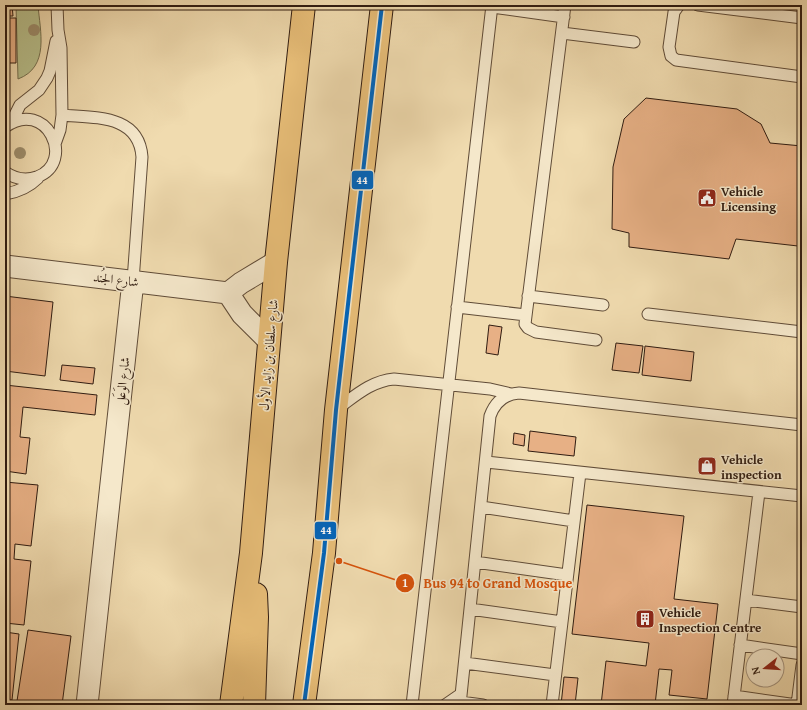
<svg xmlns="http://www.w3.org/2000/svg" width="807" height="710" font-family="'Gentium Book Plus',Amiri,serif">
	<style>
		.green { fill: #b8c08c; stroke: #746e4e }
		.building { fill: #e7b085; stroke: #301c11 }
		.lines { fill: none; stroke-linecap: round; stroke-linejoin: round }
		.lane-casing { stroke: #604c38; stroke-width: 13 }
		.street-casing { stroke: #604c38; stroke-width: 23 }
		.primary-casing { stroke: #301c11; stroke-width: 24 }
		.lane { stroke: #f5e8cb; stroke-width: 11 }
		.street { stroke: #f5e8cb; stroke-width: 21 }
		.primary { stroke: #e8be78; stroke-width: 22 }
		.bus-1-casing { stroke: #f5e8cb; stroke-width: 7 }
		.bus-1 { stroke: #0065bd; stroke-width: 4 }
		.tree { fill: #9d8d6c }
		.labels { text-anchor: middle; stroke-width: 3; stroke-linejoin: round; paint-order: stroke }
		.poi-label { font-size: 13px; font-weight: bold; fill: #301c11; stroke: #f5e8cb; text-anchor: start }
		.street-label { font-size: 13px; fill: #301c11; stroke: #f5e8cb }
		.leader { fill: none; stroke: #d6530c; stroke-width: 1.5 }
		.callout-dot { fill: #d6530c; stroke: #f5e8cb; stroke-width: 1.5 }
		.mark-label { font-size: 12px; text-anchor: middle; font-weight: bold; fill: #fff }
		.callout-label { font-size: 14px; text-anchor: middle; font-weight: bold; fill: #d6530c; stroke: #f5e8cb; stroke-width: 3; stroke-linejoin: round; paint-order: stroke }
		.line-badge { stroke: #f5e8cb; stroke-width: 1.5 }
		.badge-label { font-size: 11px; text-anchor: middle; font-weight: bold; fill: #fff }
	</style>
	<rect width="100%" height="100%" fill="#f0dbaf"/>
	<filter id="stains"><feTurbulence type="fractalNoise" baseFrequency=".005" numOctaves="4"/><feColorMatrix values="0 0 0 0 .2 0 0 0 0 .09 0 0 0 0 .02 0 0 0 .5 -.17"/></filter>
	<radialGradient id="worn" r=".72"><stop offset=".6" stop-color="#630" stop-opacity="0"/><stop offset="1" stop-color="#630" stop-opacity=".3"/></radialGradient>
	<path class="green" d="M16 5H38C40 31 50 67 18 79Z"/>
	<path class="building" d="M5 5H12L13 16H5Z
		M5 18H16V63H5Z
		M646 98 737 109 761 124 770 143 802 146V230L798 246 736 239 729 259 629 247V233L612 229 613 167 624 119Z
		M5 296 53 302 45 376 5 371Z
		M489 325 502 327 498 355 486 353Z
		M616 343 643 346 639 373 612 370Z
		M645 346 694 352 691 381 642 375Z
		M62 365 95 368 93 384 60 380Z
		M5 385 97 395 95 415 23 407 20 437 30 438 26 474 5 471Z
		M530 431 576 437 574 456 528 451Z
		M514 433 525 435 524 446 513 444Z
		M5 482 38 485 31 546 15 544 14 559 31 561 24 625 5 623Z
		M587 505 684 516 674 599 718 604 707 699 669 695 672 670 659 669 655 705H601L606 661 646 666 649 643 572 634Z
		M28 630 71 636 62 705H42L17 701Z
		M5 632 19 634 12 700 5 699Z
		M564 677 578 678 575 705H561Z"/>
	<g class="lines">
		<defs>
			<path id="lane" d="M565 5 525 324 528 328 536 332 596 340
				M679 5 674 12 669 47 671 56 676 60 802 77
				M698 5 802 18
				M492 7 564 17
				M562 33 634 42
				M62 115C94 118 139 114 142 157L133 281
				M11 123 20 105 39 90 47 78 50 71 56 41
				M5 127C46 97 77 162 37 177 25 181 15 179 5 172
				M55 144 60 130 62 115 61 48 58 30 57 5
				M5 194C18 192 29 187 38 178
				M528 296 603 305
				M457 307 526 315
				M648 314 802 332
				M337 409C355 396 371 381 394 379L490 389 511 394
				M486 462 802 496
				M481 507 574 521
				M475 562 567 575
				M746 600 802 607
				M470 609 562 622
				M740 645 802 654
				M465 663 555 675
				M734 696 797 705
				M460 702 483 705
				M412 705 492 5
				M445 705 461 694
				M460 705 490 416C495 402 504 394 519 393L802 425
				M552 705 580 473
				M733 705 759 492
				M797 705 802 665"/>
			<path id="street" d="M5 266 228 293 241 283 276 262
				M228 293 242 314 269 341
				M87 705 133 281"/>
			<path id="primary" d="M231 705 251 553 276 262 304 5
				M254 705 257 617 256 594
				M304 705 324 553 336 410 382 5"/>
		</defs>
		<use href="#lane" class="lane-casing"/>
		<use href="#street" class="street-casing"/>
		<use href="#primary" class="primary-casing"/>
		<use href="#lane" class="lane"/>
		<use href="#street" class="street"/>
		<use href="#primary" class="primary"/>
		<defs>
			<path id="bus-1" d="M304 705 324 553 336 410 382 5"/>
		</defs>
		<use href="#bus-1" class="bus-1-casing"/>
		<use href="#bus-1" class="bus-1"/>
	</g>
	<g class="tree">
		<circle cx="34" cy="30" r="6"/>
		<circle cx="20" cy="153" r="6"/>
	</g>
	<defs>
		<symbol id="civic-square" viewBox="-11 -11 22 22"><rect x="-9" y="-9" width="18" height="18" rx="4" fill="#8f2418" stroke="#f5e8cb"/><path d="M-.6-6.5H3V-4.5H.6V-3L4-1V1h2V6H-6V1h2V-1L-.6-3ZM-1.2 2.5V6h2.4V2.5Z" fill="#fff"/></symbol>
		<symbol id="shop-square" viewBox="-11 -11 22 22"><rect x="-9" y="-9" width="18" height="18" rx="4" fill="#8f2418" stroke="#f5e8cb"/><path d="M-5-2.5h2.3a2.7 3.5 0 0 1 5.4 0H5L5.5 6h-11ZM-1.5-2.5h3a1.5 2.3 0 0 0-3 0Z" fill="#fff"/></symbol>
		<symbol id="building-square" viewBox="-11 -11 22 22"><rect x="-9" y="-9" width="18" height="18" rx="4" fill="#8f2418" stroke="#f5e8cb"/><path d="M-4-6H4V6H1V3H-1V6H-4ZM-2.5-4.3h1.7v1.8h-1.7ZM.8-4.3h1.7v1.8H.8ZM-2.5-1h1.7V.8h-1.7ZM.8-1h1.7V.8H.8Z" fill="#fff"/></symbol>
	</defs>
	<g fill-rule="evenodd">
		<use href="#civic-square" x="696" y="187" width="22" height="22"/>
		<use href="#shop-square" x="696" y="455" width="22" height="22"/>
		<use href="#building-square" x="634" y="608" width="22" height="22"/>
	</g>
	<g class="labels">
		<g class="poi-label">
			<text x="721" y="196">Vehicle<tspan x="721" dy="15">Licensing</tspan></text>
			<text x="721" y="464">Vehicle<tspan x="721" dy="15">inspection</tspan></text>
			<text x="659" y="617">Vehicle<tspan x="659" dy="15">Inspection Centre</tspan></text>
		</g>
		<g class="street-label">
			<text transform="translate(116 279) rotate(7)" y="5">شارع الجُند</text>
			<text transform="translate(268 355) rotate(-85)" y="5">شارع سلطان بن زايد الأول</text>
			<text transform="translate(122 381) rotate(-84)" y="5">شارع الوَعَل</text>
		</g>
	</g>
	<path class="leader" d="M339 561L405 583"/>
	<g class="callout-dot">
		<circle cx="339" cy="561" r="4"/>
		<circle cx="405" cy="583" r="10"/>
	</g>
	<g class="mark-label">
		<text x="405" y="587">1</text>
	</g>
	<g class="callout-label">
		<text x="498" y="588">Bus 94 to Grand Mosque</text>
	</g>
	<g class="line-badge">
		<rect x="351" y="170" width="23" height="20" rx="4" fill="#0065bd"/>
		<rect x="314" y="521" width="23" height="19" rx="4" fill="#0065bd"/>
	</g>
	<g class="badge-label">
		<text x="362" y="184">44</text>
		<text x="326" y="534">44</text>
	</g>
	<rect width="807" height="710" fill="none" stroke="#f0dbaf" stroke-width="20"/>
	<rect x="6" y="6" width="795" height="698" fill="none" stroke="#301c11" stroke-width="2"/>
	<rect x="10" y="10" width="787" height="690" fill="none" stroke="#301c11"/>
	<g transform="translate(765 668) rotate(253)"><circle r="19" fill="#f5e8cb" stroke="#a69681"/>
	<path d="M0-3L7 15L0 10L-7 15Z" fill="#8f2418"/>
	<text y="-6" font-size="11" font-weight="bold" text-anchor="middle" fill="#301c11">N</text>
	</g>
	<rect width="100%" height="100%" filter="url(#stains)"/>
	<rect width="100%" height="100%" fill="url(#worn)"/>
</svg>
